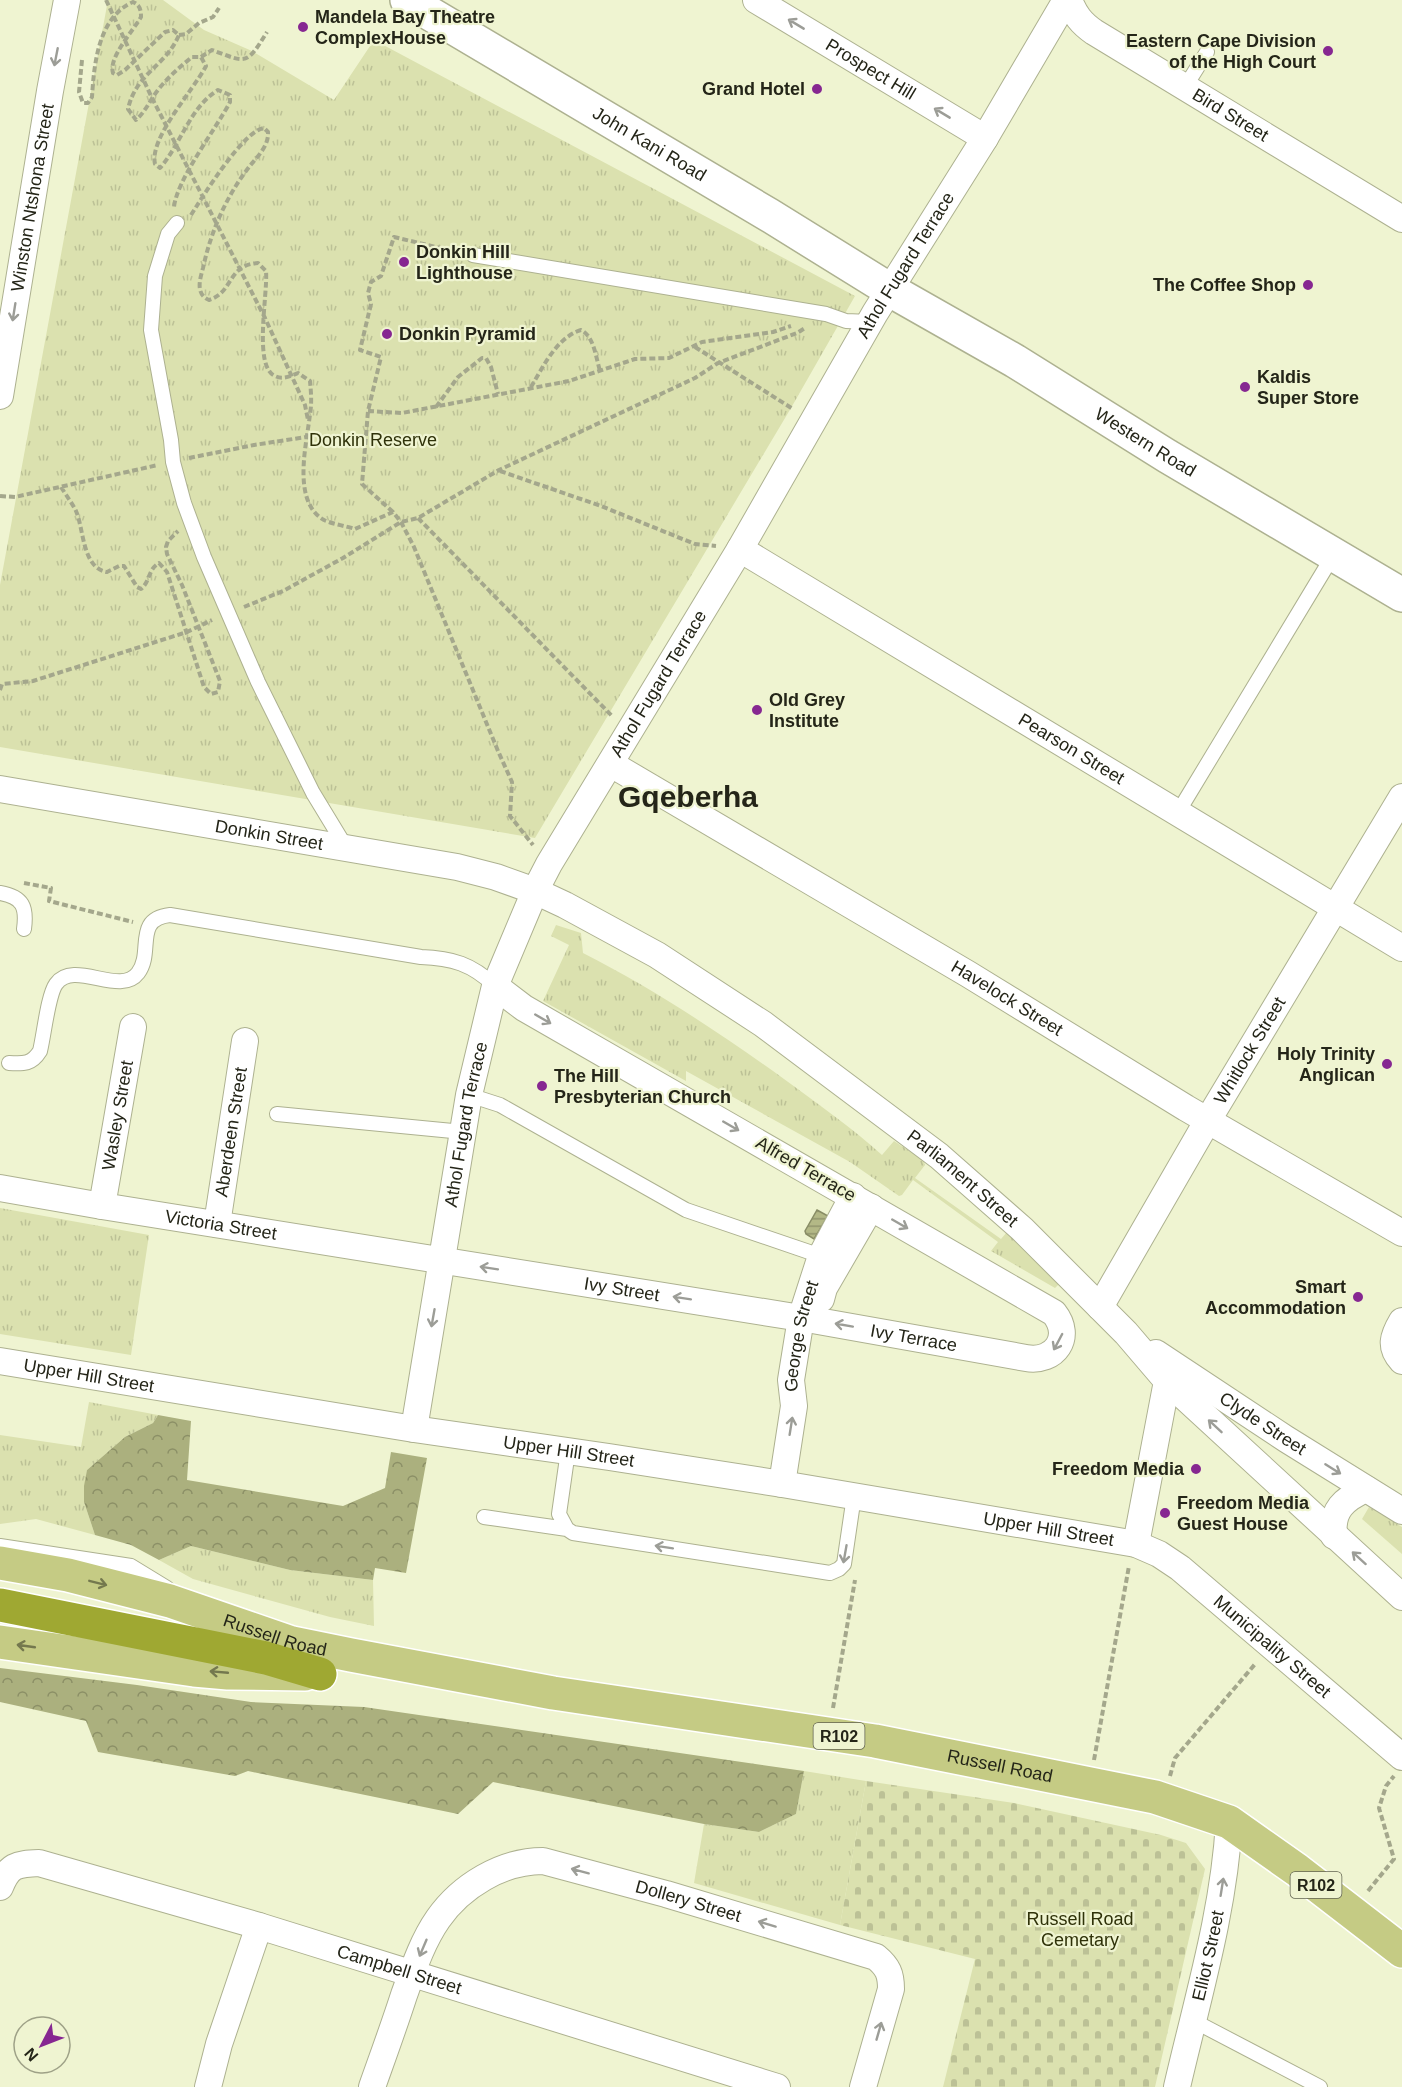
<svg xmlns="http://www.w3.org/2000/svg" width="1402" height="2087" font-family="Arial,sans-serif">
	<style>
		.grass { fill: url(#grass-tufts) }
		.forest { fill: url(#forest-crowns) }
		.cemetery { fill: url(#cemetery-stones) }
		.water { fill: url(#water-rules); stroke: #888c65; stroke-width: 1.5 }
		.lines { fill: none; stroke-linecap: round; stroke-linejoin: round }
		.service-casing { stroke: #adb190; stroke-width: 16 }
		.minor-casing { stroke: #adb190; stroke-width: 28 }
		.tertiary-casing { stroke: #adb190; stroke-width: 36 }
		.primary-casing { stroke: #fff; stroke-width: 36 }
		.motorway-casing { stroke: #fff; stroke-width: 36 }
		.path { stroke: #a4a78c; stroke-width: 4; stroke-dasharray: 6 3; stroke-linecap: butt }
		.service { stroke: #fff; stroke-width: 14 }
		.minor { stroke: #fff; stroke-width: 26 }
		.tertiary { stroke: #fff; stroke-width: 33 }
		.primary { stroke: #c5cb84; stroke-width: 33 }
		.motorway { stroke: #9fa832; stroke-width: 33 }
		.oneway { stroke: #9c9d97 }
		.oneway2 { stroke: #74784e }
		.poi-dot { fill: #862791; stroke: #eff4d1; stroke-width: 2 }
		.labels { text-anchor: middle; stroke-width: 4.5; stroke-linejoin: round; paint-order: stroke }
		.shield { fill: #eff4d1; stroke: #616350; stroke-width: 1.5 }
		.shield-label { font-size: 16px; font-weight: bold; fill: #242518 }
		.poi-label { font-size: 18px; font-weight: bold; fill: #242518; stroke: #eff4d1; text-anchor: start }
		.street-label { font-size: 18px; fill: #242518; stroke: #eff4d1 }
		.park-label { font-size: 18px; fill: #2f3209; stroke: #eff4d1 }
		.town-label { font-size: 30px; font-weight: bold; fill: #242518; stroke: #eff4d1 }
	</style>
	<defs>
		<pattern id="grass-tufts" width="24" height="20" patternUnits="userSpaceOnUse" patternTransform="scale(1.5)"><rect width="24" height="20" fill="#dbe1af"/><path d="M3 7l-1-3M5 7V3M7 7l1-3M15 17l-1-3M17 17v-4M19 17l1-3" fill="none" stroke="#bcc196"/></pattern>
		<pattern id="forest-crowns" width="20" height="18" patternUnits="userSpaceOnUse" patternTransform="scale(1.5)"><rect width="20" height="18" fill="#abb07e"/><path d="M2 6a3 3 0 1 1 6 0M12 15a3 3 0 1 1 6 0" fill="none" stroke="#8b8f66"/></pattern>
		<pattern id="cemetery-stones" width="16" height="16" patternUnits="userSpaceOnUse" patternTransform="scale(1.5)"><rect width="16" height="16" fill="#dbe1af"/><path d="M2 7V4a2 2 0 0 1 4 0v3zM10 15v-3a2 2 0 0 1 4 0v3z" fill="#bcc196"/></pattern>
		<pattern id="water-rules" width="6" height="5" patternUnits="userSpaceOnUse" patternTransform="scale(1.5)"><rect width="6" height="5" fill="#b3b886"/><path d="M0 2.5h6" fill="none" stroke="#91956d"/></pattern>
	</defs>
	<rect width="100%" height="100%" fill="#eff4d1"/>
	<path class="grass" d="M108 0H163L204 30 252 51 334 100 374 40 855 296 791 408 535 838 0 747V585Z
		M556 925 581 933 583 953C654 989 720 1033 784 1079 818 1104 851 1127 882 1155L894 1141 923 1160 925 1165 915 1178 1001 1239 1007 1232 1061 1282 1055 1288 991 1251 998 1242 913 1180 902 1195 899 1196 850 1162 686 1071V1081L543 1001 569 945 551 936Z
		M0 1208 149 1235 131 1355 0 1334Z
		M89 1402 158 1415 153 1423 125 1437 87 1470 84 1502 95 1535 36 1519 0 1524V1435L81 1447Z
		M1369 1507 1402 1527V1554L1362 1519Z
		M191 1546 290 1570 373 1580 374 1626 330 1617 193 1579 159 1560Z
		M804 1771 866 1781 840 1925 694 1883 704 1824 759 1832 796 1814Z"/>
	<path class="forest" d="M158 1415 191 1421 187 1480 343 1506 385 1488 391 1452 427 1458 406 1573 375 1568 373 1580 290 1570 191 1546 159 1560 131 1545 95 1535 84 1502V1486L87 1470 125 1437 153 1423Z
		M0 1668 137 1685 251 1702 364 1707 804 1771 796 1814 759 1832 704 1824 493 1782 458 1814 248 1771 235 1776 98 1752 86 1721 0 1702Z"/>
	<path class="cemetery" d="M866 1781 1014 1803 1161 1835 1186 1843 1205 1869 1155 2087H943L975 1959 840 1925Z"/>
	<path class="water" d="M817 1210 828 1216 814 1239 806 1234 805 1231Z"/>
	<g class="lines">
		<defs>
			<path id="service" d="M1185 87 1207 52
				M177 223 168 234 155 276 151 330 171 440 173 462 184 503 204 557 258 682 313 793 347 849
				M473 255 826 314 846 321 870 322
				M1177 814 1334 554
				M0 893C23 897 27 907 24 929
				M9 1063C24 1064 32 1064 40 1051 44 1035 48 995 56 984 74 959 120 997 138 973 154 952 133 919 170 915L421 957C452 958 472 964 495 986
				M469 1095 500 1105 686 1210 821 1256
				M277 1114 463 1132
				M568 1451 559 1514 567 1529 573 1533 830 1573 839 1569 844 1564 854 1496
				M484 1517 567 1529
				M0 1546 131 1566 167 1588
				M1192 2020 1320 2087"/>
			<g id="minor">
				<path id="s1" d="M756 0 985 138"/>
				<path id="s2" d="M1069 0C1075 15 1081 23 1094 32L1402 219"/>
				<path id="s3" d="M0 396 50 91 67 0"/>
				<path id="s4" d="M740 549 1402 948"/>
				<path id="s5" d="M611 764 968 974 1186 1108 1402 1233"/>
				<path id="s6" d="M0 789 457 867 496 877 535 891 565 905 657 955 763 1024 939 1156 1022 1229 1126 1333 1167 1381 1402 1597"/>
				<path id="s7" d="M0 1188 102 1206 801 1318 1026 1358C1055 1363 1073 1337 1054 1313L524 1008 495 986"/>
				<path id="s8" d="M102 1206 133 1027"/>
				<path id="s9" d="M217 1224 245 1041"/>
				<path d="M821 1299 824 1288 871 1207"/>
				<path id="s10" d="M1100 1307 1208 1120 1402 797"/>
				<path d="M1402 1321C1393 1336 1389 1347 1402 1361"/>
				<path id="s11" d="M1156 1353 1286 1439 1402 1511"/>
				<path id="s12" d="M0 1361 414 1429 609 1457 782 1484 1136 1544 1159 1554 1180 1568 1402 1757"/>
				<path id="s13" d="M414 1429 469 1095 495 986 535 891 549 864 740 549 875 313 985 138 1066 0"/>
				<path id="s14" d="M782 1484 794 1406 791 1380 801 1318 821 1256 853 1196"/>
				<path d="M1334 1536C1331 1510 1344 1499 1366 1489"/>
				<path d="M1136 1544 1167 1381"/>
				<path id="s15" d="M0 1887C9 1865 16 1864 39 1863L259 1926 777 2087"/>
				<path d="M208 2087 219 2044 259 1926"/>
				<path id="s16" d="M372 2087C383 2056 394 2026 404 1995 413 1970 422 1942 438 1919 461 1886 502 1861 543 1861L666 1894 876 1957C888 1967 891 1974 891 1989L863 2087"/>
				<path id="s17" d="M1177 2087C1197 2000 1224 1912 1229 1822"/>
			</g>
			<g id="tertiary">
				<path id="s18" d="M407 0 769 215 890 290 1015 361 1167 456 1402 595"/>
			</g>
			<g id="primary">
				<path id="s19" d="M0 1563 68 1575 170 1601 292 1643 351 1655 553 1693 875 1741 1155 1797 1229 1822 1297 1870 1402 1951"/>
				<path d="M0 1642 194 1670 228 1673 305 1674"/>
			</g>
			<path id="motorway" d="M0 1605 266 1658 320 1674"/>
		</defs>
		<use href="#service" class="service-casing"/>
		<use href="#minor" class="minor-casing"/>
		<use href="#tertiary" class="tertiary-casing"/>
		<use href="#primary" class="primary-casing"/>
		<use href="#motorway" class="motorway-casing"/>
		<path class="path" d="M106 0 152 98 265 318 305 405 308 420
			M179 35 186 34 199 23 213 17 219 8
			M201 57 212 50C247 63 246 66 267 32
			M82 60 79 92 83 103H88L92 97C94 65 98 17 133 2 140 5 141 10 141 17 133 31 108 58 113 73L117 75 125 70 165 32 173 30 179 35C166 66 136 73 128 109L136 120C146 111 150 100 158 90 168 77 180 67 192 57H201L206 66C193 91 149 138 155 164L160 168C181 144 190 107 218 90L230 95V102C216 129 177 179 174 207
			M191 215C203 196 244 130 264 128L268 132C269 146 257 157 249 167 226 197 211 231 203 268 200 279 195 294 209 300 234 292 227 265 258 263L266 271C268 294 253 367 275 376 283 380 291 376 298 373L310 381C311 392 312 403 310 414 307 443 291 501 324 520 332 524 346 526 355 529L393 512 401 522 414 547 498 751 512 782 510 816 533 845
			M695 347 793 409
			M531 387C543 367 557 337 581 330 594 336 596 358 600 371
			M436 407 458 377 482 358H486L491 367 498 394
			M368 411 402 413 569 381 635 359 669 358 702 342 773 332 791 326
			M189 458 254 445 306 437
			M500 471 601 506 695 544 716 546
			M61 487C66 495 72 503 76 511 84 529 82 568 107 572L119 566H124L137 587 141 589C150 582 148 569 159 563L167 572 204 687 211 694 218 692 220 681 182 585 167 554 166 547 168 541 178 531
			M0 496 15 497 158 465
			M393 512 362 484 368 411 381 357 360 350 371 304 368 293 371 282 381 276 394 237 457 252
			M418 518 613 717
			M244 607 283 591 343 558 401 522 418 518 499 470 695 378 718 363 797 333 805 328
			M0 690 2 684 33 681 187 632 212 620
			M24 883 51 888 49 901 133 922
			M833 1708 855 1580
			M1094 1760 1129 1566
			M1170 1776 1175 1758 1256 1663
			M1368 1891 1394 1859 1379 1808 1386 1786 1394 1776"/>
		<use href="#service" class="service"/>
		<use href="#minor" class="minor"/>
		<use href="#tertiary" class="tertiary"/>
		<use href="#primary" class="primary"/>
		<use href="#motorway" class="motorway"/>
	</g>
	<defs><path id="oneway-shaft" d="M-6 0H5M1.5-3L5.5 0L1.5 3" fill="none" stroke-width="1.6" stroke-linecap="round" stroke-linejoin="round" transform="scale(1.5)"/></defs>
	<g class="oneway">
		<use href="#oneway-shaft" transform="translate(796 24) rotate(-149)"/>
		<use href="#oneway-shaft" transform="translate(56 57) rotate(101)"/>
		<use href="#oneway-shaft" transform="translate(942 113) rotate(-149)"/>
		<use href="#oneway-shaft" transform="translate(14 312) rotate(99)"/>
		<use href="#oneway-shaft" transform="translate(543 1019) rotate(30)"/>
		<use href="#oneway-shaft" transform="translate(731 1126) rotate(30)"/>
		<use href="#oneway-shaft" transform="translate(900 1224) rotate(30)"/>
		<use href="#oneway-shaft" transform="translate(489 1268) rotate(-171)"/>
		<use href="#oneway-shaft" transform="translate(682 1298) rotate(-171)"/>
		<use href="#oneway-shaft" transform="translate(433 1318) rotate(100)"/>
		<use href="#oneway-shaft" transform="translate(844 1325) rotate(-170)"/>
		<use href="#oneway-shaft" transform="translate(1058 1342) rotate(118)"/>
		<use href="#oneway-shaft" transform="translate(791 1426) rotate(-81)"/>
		<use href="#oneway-shaft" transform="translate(1215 1426) rotate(-137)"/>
		<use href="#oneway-shaft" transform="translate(1333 1469) rotate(32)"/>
		<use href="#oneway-shaft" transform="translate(664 1547) rotate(-171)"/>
		<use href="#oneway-shaft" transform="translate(845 1554) rotate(100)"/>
		<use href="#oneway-shaft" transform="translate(1359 1558) rotate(-138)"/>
		<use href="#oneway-shaft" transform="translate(580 1871) rotate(-165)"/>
		<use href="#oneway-shaft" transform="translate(1222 1887) rotate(-81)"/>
		<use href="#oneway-shaft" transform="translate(767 1924) rotate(-163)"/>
		<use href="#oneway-shaft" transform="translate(423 1948) rotate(113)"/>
		<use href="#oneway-shaft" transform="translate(879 2031) rotate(-74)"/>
	</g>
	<g class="oneway2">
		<use href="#oneway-shaft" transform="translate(98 1583) rotate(14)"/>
		<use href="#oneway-shaft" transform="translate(26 1646) rotate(-172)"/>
		<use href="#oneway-shaft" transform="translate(219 1672) rotate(-175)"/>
	</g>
	<g class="poi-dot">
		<circle cx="303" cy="27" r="6"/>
		<circle cx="1328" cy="51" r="6"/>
		<circle cx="817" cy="89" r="6"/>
		<circle cx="404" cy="262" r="6"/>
		<circle cx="1308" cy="285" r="6"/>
		<circle cx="387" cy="334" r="6"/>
		<circle cx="1245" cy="387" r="6"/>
		<circle cx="757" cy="710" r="6"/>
		<circle cx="1387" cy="1064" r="6"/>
		<circle cx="542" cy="1086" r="6"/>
		<circle cx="1358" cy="1297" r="6"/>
		<circle cx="1196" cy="1469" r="6"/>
		<circle cx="1165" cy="1513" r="6"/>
	</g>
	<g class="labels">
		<g class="shield">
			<rect x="813.5" y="1723" width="51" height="26" rx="4.5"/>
			<rect x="1290.5" y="1872" width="51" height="26" rx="4.5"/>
		</g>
		<g class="shield-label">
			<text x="839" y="1742">R102</text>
			<text x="1316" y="1891">R102</text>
		</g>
		<g class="poi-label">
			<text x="315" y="23">Mandela Bay Theatre<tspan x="315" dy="21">ComplexHouse</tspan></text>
			<text x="1316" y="47" text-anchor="end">Eastern Cape Division<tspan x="1316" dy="21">of the High Court</tspan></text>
			<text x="805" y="95" text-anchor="end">Grand Hotel</text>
			<text x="416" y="258">Donkin Hill<tspan x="416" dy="21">Lighthouse</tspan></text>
			<text x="1296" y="291" text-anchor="end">The Coffee Shop</text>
			<text x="399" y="340">Donkin Pyramid</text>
			<text x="1257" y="383">Kaldis<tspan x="1257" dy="21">Super Store</tspan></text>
			<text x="769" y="706">Old Grey<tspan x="769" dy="21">Institute</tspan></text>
			<text x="1375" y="1060" text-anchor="end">Holy Trinity<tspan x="1375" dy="21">Anglican</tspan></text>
			<text x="554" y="1082">The Hill<tspan x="554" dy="21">Presbyterian Church</tspan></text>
			<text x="1346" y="1293" text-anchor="end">Smart<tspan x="1346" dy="21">Accommodation</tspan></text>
			<text x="1184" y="1475" text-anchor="end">Freedom Media</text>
			<text x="1177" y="1509">Freedom Media<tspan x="1177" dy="21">Guest House</tspan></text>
		</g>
		<g class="street-label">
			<text dy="6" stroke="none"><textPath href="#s1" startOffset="134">Prospect Hill</textPath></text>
			<text dy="6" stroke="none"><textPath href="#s2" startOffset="201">Bird Street</textPath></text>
			<text dy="6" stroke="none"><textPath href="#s18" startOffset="282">John Kani Road</textPath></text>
			<text dy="6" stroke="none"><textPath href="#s3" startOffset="201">Winston Ntshona Street</textPath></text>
			<text dy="6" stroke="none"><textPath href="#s13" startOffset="1281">Athol Fugard Terrace</textPath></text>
			<text dy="6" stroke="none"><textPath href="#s18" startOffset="861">Western Road</textPath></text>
			<text dy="6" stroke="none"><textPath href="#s13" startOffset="795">Athol Fugard Terrace</textPath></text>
			<text dy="6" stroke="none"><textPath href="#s4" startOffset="387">Pearson Street</textPath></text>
			<text dy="6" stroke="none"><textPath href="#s6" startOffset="273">Donkin Street</textPath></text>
			<text dy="6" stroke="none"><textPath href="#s5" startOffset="460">Havelock Street</textPath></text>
			<text dy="6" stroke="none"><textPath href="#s10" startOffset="297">Whitlock Street</textPath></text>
			<text dy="6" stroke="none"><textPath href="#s8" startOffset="92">Wasley Street</textPath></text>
			<text dy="6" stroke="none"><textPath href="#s13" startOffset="309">Athol Fugard Terrace</textPath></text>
			<text dy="6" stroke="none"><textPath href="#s9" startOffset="93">Aberdeen Street</textPath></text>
			<text transform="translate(806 1169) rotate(30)" y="6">Alfred Terrace</text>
			<text dy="6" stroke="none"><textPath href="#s6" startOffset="1062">Parliament Street</textPath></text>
			<text dy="6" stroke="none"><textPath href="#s7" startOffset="224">Victoria Street</textPath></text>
			<text dy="6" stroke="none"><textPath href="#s7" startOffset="630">Ivy Street</textPath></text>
			<text dy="6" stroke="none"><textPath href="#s14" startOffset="150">George Street</textPath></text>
			<text dy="6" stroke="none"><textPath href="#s7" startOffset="926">Ivy Terrace</textPath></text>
			<text dy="6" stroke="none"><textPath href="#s12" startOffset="90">Upper Hill Street</textPath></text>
			<text dy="6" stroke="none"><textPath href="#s11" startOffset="128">Clyde Street</textPath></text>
			<text dy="6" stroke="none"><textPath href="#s12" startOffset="576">Upper Hill Street</textPath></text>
			<text dy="6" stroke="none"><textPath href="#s12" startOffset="1062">Upper Hill Street</textPath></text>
			<text dy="6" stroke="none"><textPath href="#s19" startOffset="285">Russell Road</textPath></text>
			<text dy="6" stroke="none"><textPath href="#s12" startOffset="1322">Municipality Street</textPath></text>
			<text dy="6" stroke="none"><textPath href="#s19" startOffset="1022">Russell Road</textPath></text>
			<text dy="6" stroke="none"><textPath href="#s16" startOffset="456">Dollery Street</textPath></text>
			<text dy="6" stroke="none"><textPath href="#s17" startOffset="135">Elliot Street</textPath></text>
			<text dy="6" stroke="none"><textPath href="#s15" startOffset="426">Campbell Street</textPath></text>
		</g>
		<g class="park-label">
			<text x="373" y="446">Donkin Reserve</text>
			<text x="1080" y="1925">Russell Road<tspan x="1080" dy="21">Cemetary</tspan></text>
		</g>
		<g class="town-label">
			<text x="688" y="807">Gqeberha</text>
		</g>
	</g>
	<g transform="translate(42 2045) rotate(228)"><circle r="28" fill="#eff4d1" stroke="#9ea187" stroke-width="1.5"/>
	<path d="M0-4.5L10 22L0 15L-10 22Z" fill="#862791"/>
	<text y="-9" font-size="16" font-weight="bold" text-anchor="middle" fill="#242518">N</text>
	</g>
</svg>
